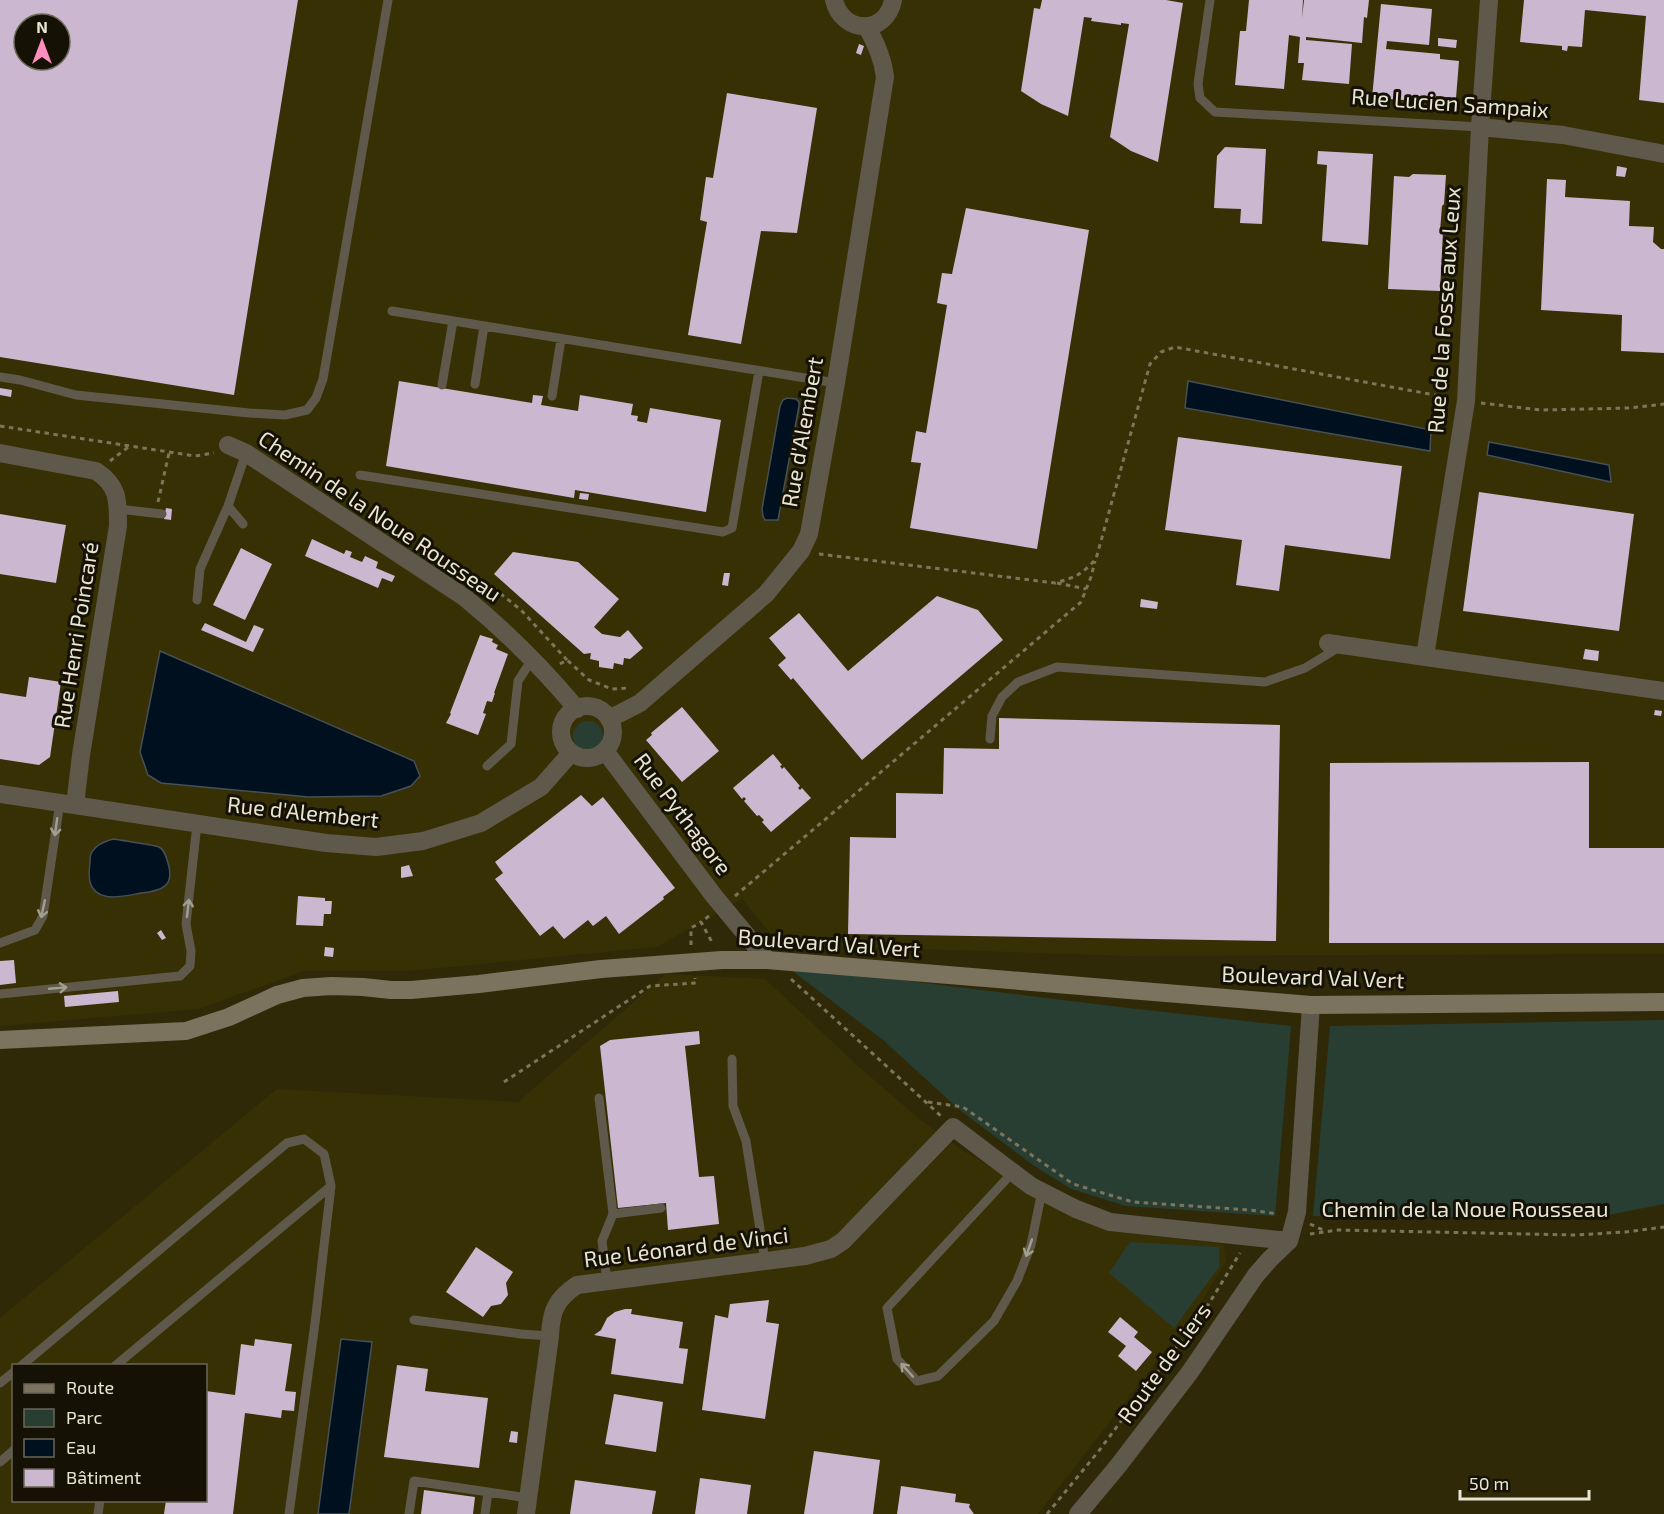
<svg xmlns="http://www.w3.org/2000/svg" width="1664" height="1514" font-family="'Exo 2',sans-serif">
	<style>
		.built { fill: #373005; fill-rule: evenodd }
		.green { fill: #293e33 }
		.water { fill: #01101f; stroke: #465055; stroke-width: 1.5 }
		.building { fill: #cbb7d0; fill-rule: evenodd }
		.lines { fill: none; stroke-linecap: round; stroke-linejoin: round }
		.path { stroke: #7b765b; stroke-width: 3; stroke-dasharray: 4.5 4.5; stroke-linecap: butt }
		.lane { stroke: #5e594b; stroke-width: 9 }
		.street { stroke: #5e594b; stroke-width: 18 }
		.secondary { stroke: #7b735d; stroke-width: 18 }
		.oneway { stroke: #a39f8f }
		.labels { text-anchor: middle; stroke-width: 6; stroke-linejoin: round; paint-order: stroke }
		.street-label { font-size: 22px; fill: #e8e5d3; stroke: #151205 }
	</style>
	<rect width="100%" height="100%" fill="#2f2908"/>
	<path class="built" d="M0 0H1664V954L1128 956 779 944 742 899 657 947 408 971H304L198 1009 0 1026ZM24 24H60V60H24Z
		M666 974 765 979 857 1065 918 1118 964 1151 1083 1222 1129 1233 1223 1244 1226 1261 1194 1314 1038 1514H0V1318L277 1089 518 1102ZM14 1366H206V1500H14Z"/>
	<path class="green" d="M573 736a15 15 0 1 1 30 0a15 15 0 1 1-30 0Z
		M786 966 1128 1008 1291 1026 1275 1216 1126 1206 1071 1189 1033 1165 961 1111 883 1040Z
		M1664 1020V1204L1593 1218 1313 1216 1330 1026Z
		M1130 1242 1219 1247V1267L1174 1328 1109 1273Z"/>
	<path class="water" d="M1188 381 1431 430 1430 451 1185 408Z
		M787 398 796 399 799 402V406L778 520H765L763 516 762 509 780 406 783 400Z
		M1489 442 1609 465 1611 482 1487 455Z
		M160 651 414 761 420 776 411 786 381 796 308 797 161 783 148 775 140 752Z
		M114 839C124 841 151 844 159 847 165 850 166 857 168 863 175 886 162 891 141 893 130 895 115 899 105 896 88 892 88 877 90 863 90 860 90 856 91 854 95 845 105 841 114 839Z
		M341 1339 372 1342 349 1514H318Z"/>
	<path class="building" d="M0 0H298L234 395 0 357ZM24 24H60V60H24Z
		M1042 0H1166L1183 3 1158 162 1131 151 1110 137 1129 24 1121 23V25L1091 21 1092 18 1084 17 1068 116 1041 104 1021 91 1034 8 1040 9Z
		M1249 0H1303L1302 18 1304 0H1369L1367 18 1364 17 1362 43 1306 37V40L1352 44 1349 84 1302 80 1304 63H1298L1300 37 1289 35 1284 89 1235 85 1240 31H1246Z
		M1524 0H1664V103L1639 100 1646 16 1585 10 1582 47 1568 46 1567 51 1562 50V46L1520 42Z
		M1381 4 1432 9 1429 45 1387 41 1386 49 1440 54V59L1459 61 1456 98 1436 96V102L1372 98Z
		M1438 38 1457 40 1456 48 1438 46Z
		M859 44 864 46 861 55 856 53Z
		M727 93 817 108 797 233 761 231 741 344 688 335 707 222 700 220 706 177 713 178Z
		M1225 147 1266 149 1262 224 1240 223 1241 209 1214 208 1217 156Z
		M1318 151 1373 154 1368 245 1322 241 1327 165 1317 164Z
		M1617 166 1627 168 1625 177 1616 176Z
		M1413 174 1446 175 1444 204 1442 206 1440 231H1443L1440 291 1388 289 1394 176 1409 177Z
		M1547 179 1566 180 1565 197 1630 201 1629 226 1654 227 1653 242 1661 249H1664V353L1621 351 1622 315 1541 310Z
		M966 208 1089 230 1037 549 910 528 921 463 911 462 916 431 926 433 947 305 937 303 942 273 952 274Z
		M399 381 532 403 533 395 543 396 541 405 578 411 580 395 633 404 631 415 638 416 637 421 647 423 650 408 721 420 706 512 575 490 574 498 386 466Z
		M0 388 12 390 11 397 0 395Z
		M1178 437 1402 466 1390 559 1285 545 1279 591 1236 585 1242 540 1165 530Z
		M1479 492 1634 514 1619 631 1463 611Z
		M580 493 589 494 588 500 579 499Z
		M166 508 172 509 171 520 164 519Z
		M0 514 66 525 56 583 0 574Z
		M312 539 344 554 346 550 352 552 350 557 362 562 365 556 378 562 376 568 395 576 392 582 382 578 378 588 305 556Z
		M241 548 272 564 245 620 213 605Z
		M513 552 578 562 619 599 594 627 602 634 620 637 628 630 643 648 630 659 624 658 623 665 614 663 613 669 599 667V661L590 659 591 653 584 654 494 574Z
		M724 573H730L728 586 722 585Z
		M937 596 978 610 1003 640 862 760 793 678 791 680 778 665 786 658 769 638 799 613 848 671Z
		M1141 599 1158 602 1157 609 1140 607Z
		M205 623 246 642 254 625 264 629 253 652 201 630Z
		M480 635 493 639 492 642 498 645 496 649 508 654 494 693H495L492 702 487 701 483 713 486 714 478 735 446 723 451 714 450 713Z
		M1585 649 1599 651 1598 661 1583 659Z
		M29 677 61 682 50 757 39 765 0 759V693L26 697Z
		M682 707 719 751 682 782 646 740 652 735 651 733Z
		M1655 710 1662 711 1661 716 1654 715Z
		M999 718 1280 725 1276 941 848 934 850 837 896 838V793L943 794 944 748 999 749Z
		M773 754 782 765 780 766 782 769 784 767 800 786 798 788 800 790 802 788 811 798 771 832 762 822 764 820 759 815 757 816 744 801 746 799 744 797 742 799 733 788Z
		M1589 762V848H1664V943H1329L1330 763Z
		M581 795 592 806 603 797 675 888 663 897 664 899 619 934 606 916 593 926 588 920 564 939 553 926 540 936 495 879 503 873 495 862Z
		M409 865 413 876 401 878V867Z
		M298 896 325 898V901H332L331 914H324L323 926 296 925Z
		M161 930 166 938 162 940 157 933Z
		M325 947 334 948 333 957 324 956Z
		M14 960 16 983 0 985V961Z
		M118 991 119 1002 65 1007 64 996Z
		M699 1031 700 1044 685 1046 699 1177 714 1176 719 1224 668 1230 666 1203 618 1208 600 1046 610 1040Z
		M476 1247 513 1272 506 1283 508 1295 501 1304 491 1306 483 1317 446 1292Z
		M769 1300 766 1322 779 1324 765 1419 702 1410 715 1315 728 1318 730 1304Z
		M625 1309H632L631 1314 683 1322 679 1348 688 1349 683 1384 611 1374 616 1339 594 1335 601 1330 607 1318 615 1312Z
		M1120 1317 1138 1332 1134 1337 1152 1352 1136 1371 1118 1356 1126 1346 1108 1332Z
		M255 1339 292 1344 285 1391 296 1392 294 1411 282 1410 281 1418 245 1413 233 1514H164L166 1500H206V1391L235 1395 241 1344 254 1346Z
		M397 1365 428 1369 425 1391 488 1398 479 1468 384 1457Z
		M614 1394 663 1402 656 1452 605 1444Z
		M511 1431 518 1432 517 1443 509 1442Z
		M814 1451 880 1460 873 1514H804Z
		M700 1478 751 1485 747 1514H695Z
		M575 1480 656 1491 652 1514H570Z
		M901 1486 956 1494 955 1502 970 1504 969 1507 974 1514H897Z
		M424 1490 475 1497 473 1514H421Z"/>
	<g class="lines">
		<path class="path" d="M1481 403 1541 410 1630 408 1664 404
			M0 426 195 456 214 453
			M110 461 131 445
			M158 502 169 453
			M819 554 1055 583C1076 577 1081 575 1096 559L1150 364 1161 352 1175 347 1451 398
			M1057 583 1086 589
			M484 593 496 590 521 610 567 660
			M560 664 567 660 589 680 612 689 628 688
			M735 896 1081 602 1091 577 1095 561
			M709 916 701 922 713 944
			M691 945V928L701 922
			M791 979 941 1116
			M504 1082 650 986 696 983 695 978
			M928 1102 963 1107 1073 1184 1133 1202 1250 1210 1278 1214
			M1310 1224 1325 1231
			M1310 1234 1338 1230 1574 1235 1626 1232 1664 1227
			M1047 1514 1098 1452 1208 1305 1240 1253"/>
		<path class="lane" d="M1210 0 1198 84 1200 98 1215 112 1480 127
			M392 311 836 383
			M0 377 20 380 76 395 249 413 285 415 307 410 316 398 323 379 388 0
			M475 384 484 326
			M442 385 453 321
			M552 396 561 339
			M360 475 723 532 732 528 759 371
			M228 506 243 524
			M118 509 162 514
			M197 600 200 569 228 506 246 453
			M990 739 992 716 1002 697 1018 682 1057 667 1265 682 1305 668 1341 646
			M487 766 511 744 518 681 533 658
			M0 943 35 930 43 916 60 802
			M0 994 180 976 190 966 191 951 186 924 197 824
			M732 1059 733 1106 746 1141 765 1261
			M599 1098 613 1214 602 1241 607 1281
			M1013 1172 887 1308 897 1359 917 1381 938 1376 994 1321 1017 1281 1031 1245 1042 1191
			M613 1214 661 1208
			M414 1320 521 1334 550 1336
			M21 1366 287 1143 304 1139 324 1154 331 1186 315 1323 289 1514
			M115 1366 331 1186
			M0 1383 14 1372
			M0 1462 14 1450
			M98 1514 100 1500
			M409 1514 414 1481 528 1498
			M485 1514 488 1492"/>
		<path class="street" d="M834 0C842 34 886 36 893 0
			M1480 127 1563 135 1664 154
			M228 445 246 453 464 597C506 631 542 667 577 709
			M0 453 96 471C119 486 118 501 118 526L81 755 75 805
			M1328 643 1664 691
			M1425 656 1466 401 1480 127 1489 0
			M561 732a26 26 0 1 1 52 0a26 26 0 1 1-52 0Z
			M609 719 640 703 766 594 801 551 809 534 836 383 885 77C883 59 876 43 867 27
			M605 751 714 896 767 960
			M0 794 326 843 376 847 423 841 481 823 541 787 571 753
			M1289 1241 1297 1212 1311 1005
			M526 1514 550 1336C551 1311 556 1299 577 1285L805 1256 831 1249 843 1241 953 1127 1031 1186 1076 1209 1110 1222 1289 1241
			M1078 1514 1118 1466 1190 1372 1256 1275 1270 1259 1289 1241"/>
		<path class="secondary" d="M0 1040 186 1031 229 1017 277 995 303 988 331 986 363 987 391 990H411L479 984 601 969 722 960H767L1311 1005 1664 1002"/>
	</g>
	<defs><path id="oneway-shaft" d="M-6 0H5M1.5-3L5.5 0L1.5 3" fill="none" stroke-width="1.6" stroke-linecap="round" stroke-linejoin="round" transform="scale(1.5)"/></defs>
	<g class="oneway">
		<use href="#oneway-shaft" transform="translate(56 827) rotate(98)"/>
		<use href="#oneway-shaft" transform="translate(188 908) rotate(-83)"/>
		<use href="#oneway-shaft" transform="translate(43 909) rotate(102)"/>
		<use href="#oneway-shaft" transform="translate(58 988) rotate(-5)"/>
		<use href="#oneway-shaft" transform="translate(1029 1248) rotate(109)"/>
		<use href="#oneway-shaft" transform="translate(907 1370) rotate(-132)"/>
	</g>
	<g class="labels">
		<g class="street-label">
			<text transform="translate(1450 103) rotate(4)" y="8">Rue Lucien Sampaix</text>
			<text transform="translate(1444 310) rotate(-86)" y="8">Rue de la Fosse aux Leux</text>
			<text transform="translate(802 432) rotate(-80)" y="8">Rue d'Alembert</text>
			<text transform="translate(380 516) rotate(34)" y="8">Chemin de la Noue Rousseau</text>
			<text transform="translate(76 635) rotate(-81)" y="8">Rue Henri Poincaré</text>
			<text transform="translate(303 812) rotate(6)" y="8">Rue d'Alembert</text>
			<text transform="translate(683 814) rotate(53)" y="8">Rue Pythagore</text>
			<text transform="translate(829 943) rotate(4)" y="8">Boulevard Val Vert</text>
			<text transform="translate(1313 977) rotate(2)" y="8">Boulevard Val Vert</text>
			<text x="1465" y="1217">Chemin de la Noue Rousseau</text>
			<text transform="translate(686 1247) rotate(-7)" y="8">Rue Léonard de Vinci</text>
			<text transform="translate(1164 1363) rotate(-54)" y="8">Route de Liers</text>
		</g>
	</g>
	<rect x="12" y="1364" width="195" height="138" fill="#151205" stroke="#696657" stroke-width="1.5"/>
	<rect x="24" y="1384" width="30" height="9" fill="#7b735d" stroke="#696657" stroke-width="1.5"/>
	<text x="66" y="1394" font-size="18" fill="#e8e5d3">Route</text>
	<rect x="24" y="1409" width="30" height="18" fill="#293e33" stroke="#696657" stroke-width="1.5"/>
	<text x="66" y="1424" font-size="18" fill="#e8e5d3">Parc</text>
	<rect x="24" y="1439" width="30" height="18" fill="#01101f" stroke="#696657" stroke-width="1.5"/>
	<text x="66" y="1454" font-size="18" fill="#e8e5d3">Eau</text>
	<rect x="24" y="1469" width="30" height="18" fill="#cbb7d0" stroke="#696657" stroke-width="1.5"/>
	<text x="66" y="1484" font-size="18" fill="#e8e5d3">Bâtiment</text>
	<g transform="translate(42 42)"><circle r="28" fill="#151205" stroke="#696657" stroke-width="1.5"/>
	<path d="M0-4.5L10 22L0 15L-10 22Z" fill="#fd8ec0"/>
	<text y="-9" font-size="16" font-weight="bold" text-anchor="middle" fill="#e8e5d3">N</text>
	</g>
	<path d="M1460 1490v9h129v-9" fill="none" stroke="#e8e5d3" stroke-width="3"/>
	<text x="1469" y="1490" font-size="18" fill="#e8e5d3" stroke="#151205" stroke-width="4.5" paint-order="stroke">50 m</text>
</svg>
